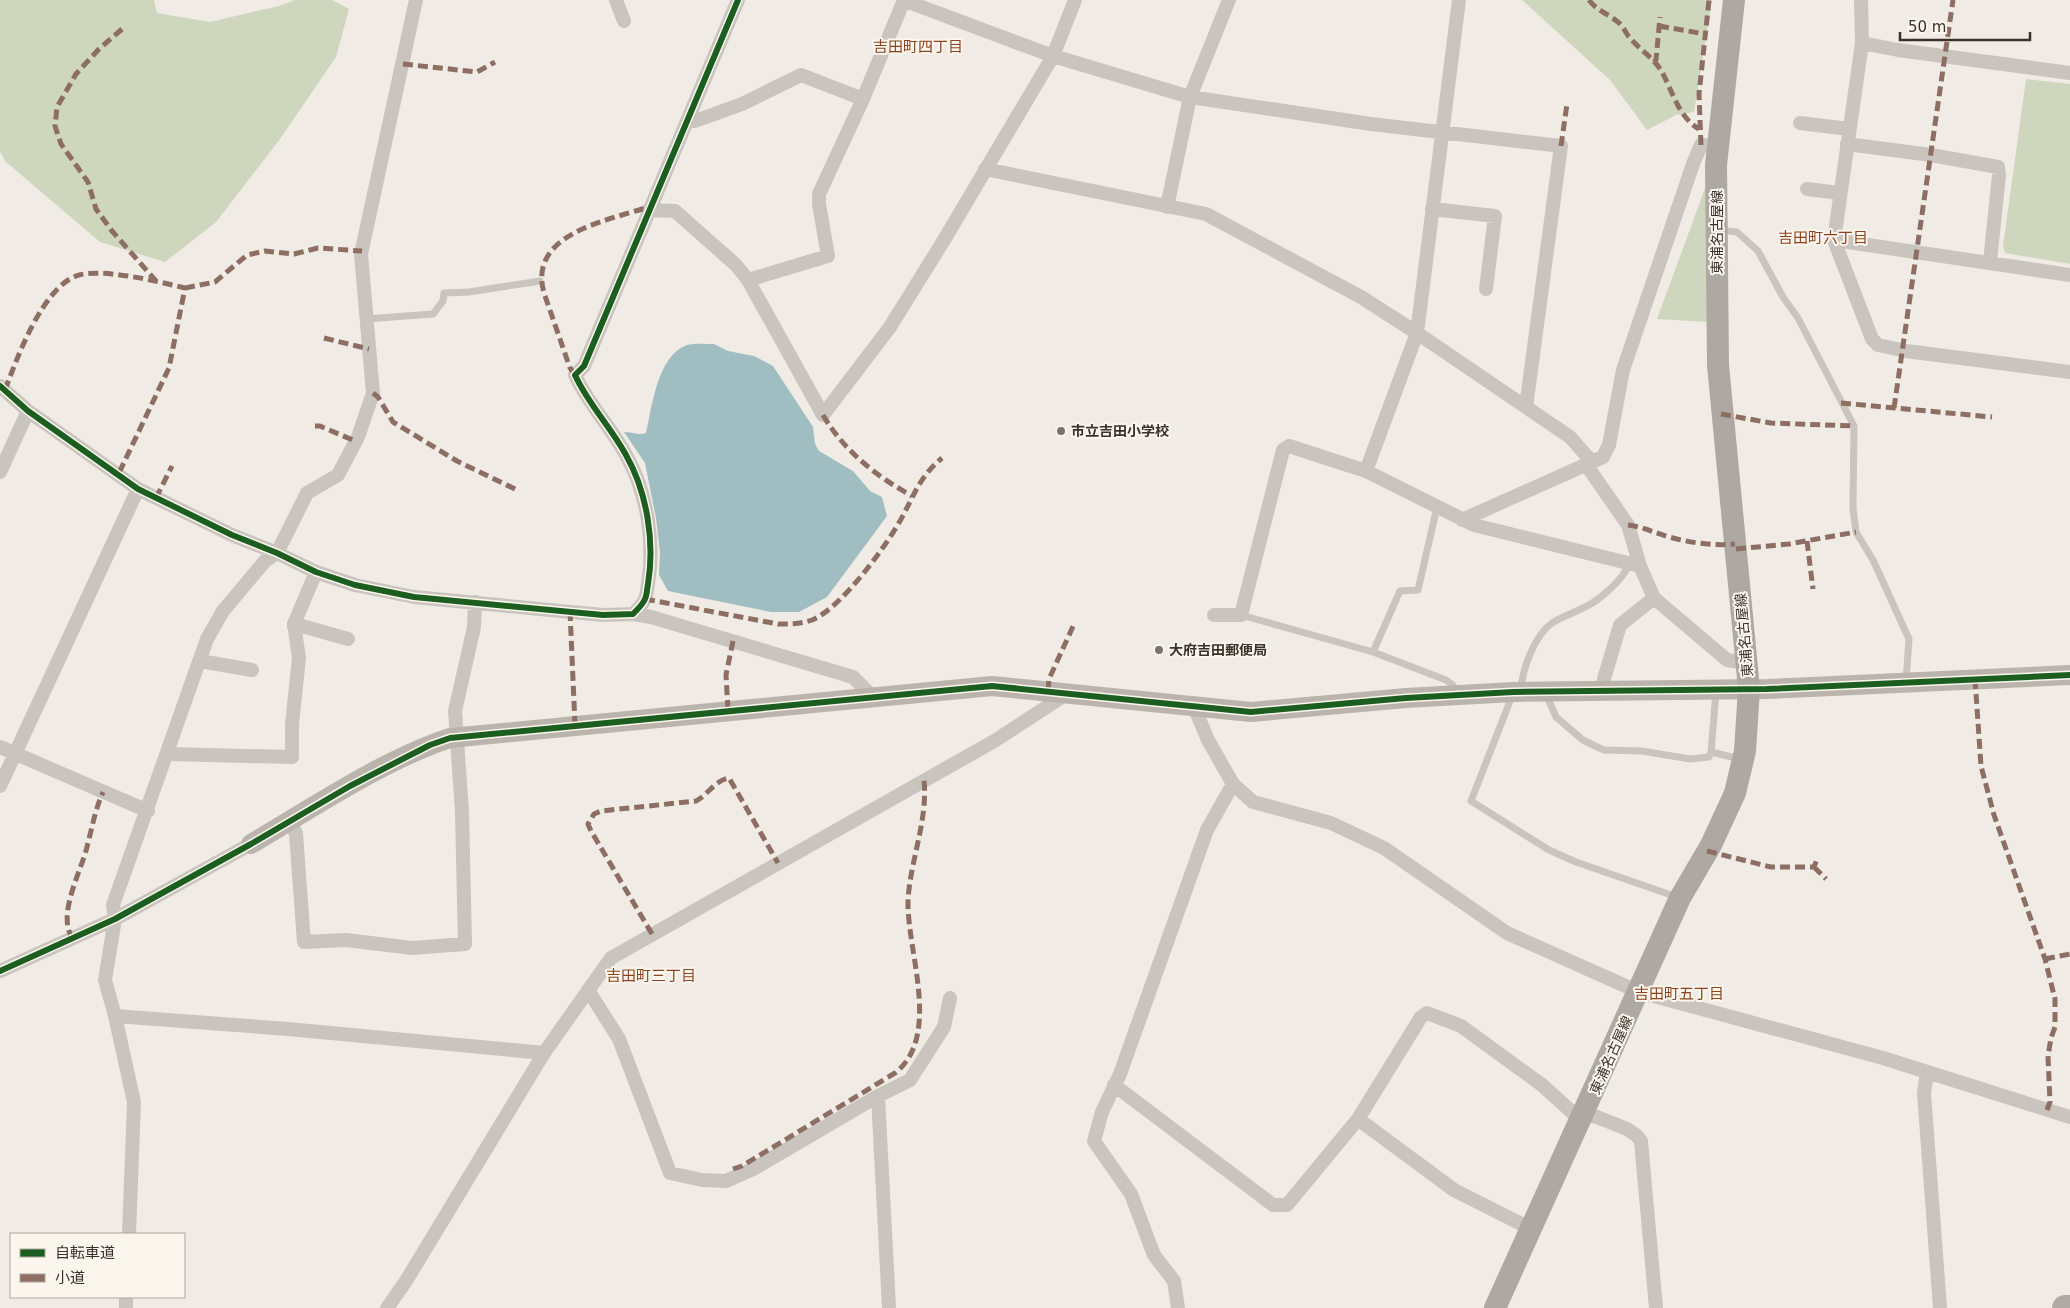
<svg xmlns="http://www.w3.org/2000/svg" width="2070" height="1308" font-family="'DejaVu Sans','Noto Sans JP',sans-serif">
	<style>
		.green { fill: #cfd6be }
		.water { fill: #a0bec1 }
		.lines { fill: none; stroke-linecap: round; stroke-linejoin: round }
		.lane { stroke: #c9c4bd; stroke-width: 7 }
		.street { stroke: #c9c4bd; stroke-width: 14 }
		.secondary { stroke: #bab4ad; stroke-width: 20 }
		.primary { stroke: #aea8a2; stroke-width: 22 }
		.highway { stroke: #afaaa3; stroke-width: 26 }
		.quiet { stroke: #8d6e63; stroke-width: 5; stroke-dasharray: 10 5; stroke-linecap: butt }
		.cycleway-casing { stroke: #fbf6ed; stroke-width: 9 }
		.cycleway { stroke: #1b5e20; stroke-width: 6 }
		.poi-dot { fill: #7a726b; stroke: #fbf6ed; stroke-width: 2 }
		.labels { text-anchor: middle; stroke-width: 4; stroke-linejoin: round; paint-order: stroke }
		.street-label { font-size: 14px; fill: #3a312a; stroke: #fbf6ed }
		.poi-label { font-size: 14px; font-weight: bold; fill: #3a312a; stroke: #fbf6ed; text-anchor: start }
		.neighbourhood-label { font-size: 15px; fill: #8c4420; stroke: #fbf6ed }
	</style>
	<rect width="100%" height="100%" fill="#f0ebe4"/>
	<path class="green" d="M0 0H154L157 13 210 22 279 6 295 0H332L349 9 336 57 280 139 216 222 165 262 100 242 6 162 0 152Z
		M1522 0H1712L1694 112 1676 115 1647 130 1610 80Z
		M2026 79 2070 84V264L2005 253 2003 246Z
		M1711 172 1708 322 1657 319Z"/>
	<path class="water" d="M714 344 728 351 754 356 773 366 813 427 815 444 819 451 853 471 870 491 882 497 887 516 827 597 799 612H771L668 591 659 575 660 553 656 518 645 463 624 432C632 432 639 436 646 433 652 407 657 356 687 345 694 343 706 344 714 344Z"/>
	<g class="lines">
		<path class="lane" d="M1719 230 1737 232 1758 251 1783 297 1798 318 1854 426 1853 508 1856 532 1873 560 1909 639 1906 681
			M366 319 433 314 443 301 444 293 469 292 540 281
			M1241 615 1373 652 1446 680 1453 685 1455 693
			M1373 652 1400 591 1418 590 1437 507
			M1521 691C1522 670 1534 636 1552 623 1561 617 1573 613 1583 608 1599 601 1623 580 1629 564
			M1716 692 1711 752 1740 759
			M1546 694 1556 717 1583 740 1595 746 1604 750 1642 751 1690 759 1709 757 1711 752
			M1512 696 1471 801 1549 850 1576 862 1677 897"/>
		<path class="street" d="M616 0 624 21
			M903 0 1053 56 1190 97 1371 124 1561 146 1526 407
			M1861 0 1862 43 1834 240 1872 339 1878 345 1906 351 2070 372
			M1862 43 1898 50 2070 73
			M689 120 695 121 742 104 801 75 863 99
			M1800 123 1849 129
			M1847 144 1931 155 1998 167 1999 175 1990 262
			M985 169 1206 214 1361 297 1417 333 1570 437 1592 462
			M1807 189 1840 193
			M1167 207 1190 97 1229 0
			M1432 209 1495 216 1486 289
			M648 210 675 211 736 265 748 280 823 415 890 327 944 240 1053 56 1075 0
			M1834 240 2070 275
			M748 280 828 256 819 204V194L863 99 904 0
			M0 386 28 411 138 489 232 535 277 553 316 572 355 585 414 597 603 615 633 614C637 610 643 604 645 599 647 595 647 589 648 584 655 542 647 492 626 455 611 427 588 404 575 375L584 366 738 0
			M1587 466 1628 525 1640 566
			M1366 471 1417 333 1459 0
			M0 472 28 411
			M1462 520 1603 457 1609 445 1623 370 1693 164 1701 145 1718 146
			M633 614 651 617 853 677 872 696
			M1214 615H1241L1283 450 1289 446 1366 471 1474 525 1640 566 1654 598 1727 660 1747 663
			M294 627 302 626 348 639
			M200 661 252 670
			M1603 691 1604 679 1620 625 1654 598
			M1194 707 1208 740 1233 784 1253 802 1331 823 1384 848 1507 933 1639 992 1883 1058 2070 1117
			M0 747 148 811
			M168 754 292 757V724L299 658 294 624 316 572
			M0 786 138 489
			M291 821 296 834 304 942 346 940 412 948 465 944 462 812 455 711 474 627 475 602
			M0 971 115 919 251 844
			M588 990 619 1039 670 1173 702 1180 726 1181 755 1168 878 1096 910 1080 944 1027 950 998
			M115 1016 288 1029 544 1053
			M1927 1073 1924 1093 1940 1308
			M1114 1085 1273 1205H1287L1358 1119 1421 1017 1427 1013 1461 1026 1542 1085 1574 1114 1597 1117 1627 1129 1636 1135 1641 1141 1656 1308
			M878 1096 889 1308
			M1358 1119 1454 1190 1531 1229
			M129 1234 134 1102 115 1016 105 980 115 919 113 905 207 639 223 611 265 561 277 553 307 493 338 475 358 437 373 393 361 254 416 0
			M126 1308V1297
			M387 1308 406 1281 544 1053 611 958 996 740 1068 693
			M1178 1308 1174 1281 1154 1255 1131 1194 1094 1141 1102 1112 1120 1074 1207 830 1233 784"/>
		<path class="secondary" d="M251 844C312 808 383 760 450 738L992 686 1251 712 1406 698 1513 692 1767 689 2070 675"/>
		<path class="primary" d="M1495 1308 1680 898 1711 845 1735 793 1745 751 1749 689 1718 365 1716 165 1734 0"/>
		<path class="highway" d="M2065 1308H2070"/>
		<path class="quiet" d="M1589 0C1597 11 1609 14 1619 23 1624 27 1626 34 1630 38 1640 50 1654 58 1662 72 1672 90 1679 118 1699 129
			M1659 26 1705 34
			M122 29 99 49 76 74 57 107 55 126 61 144 88 182 96 209 112 231 156 281
			M1654 62 1656 60 1660 17
			M403 64 477 72 495 62
			M1701 145 1699 94 1709 0
			M1561 146 1567 104
			M185 288 215 282 247 255 265 251 294 254 318 248 362 251
			M324 338 369 349
			M575 375 570 368 544 293C528 236 601 222 642 209L648 210
			M5 390C17 358 42 289 76 276 100 267 160 282 185 288L169 368 118 475
			M373 393 378 397 393 422 457 461 517 490
			M1841 403 1992 417
			M1894 408 1953 0
			M1721 414 1771 423 1854 426
			M823 415C844 451 876 476 912 496
			M315 426H320L355 441
			M156 498 172 466
			M1628 525C1644 527 1657 534 1673 538 1692 543 1715 546 1735 544
			M1807 541 1813 589
			M1736 549 1789 544 1856 532
			M645 599 778 624C790 624 801 624 812 620 841 608 884 549 900 521 914 496 919 477 942 458
			M570 611 575 725
			M1975 679 1981 766 1994 815 2045 959 2055 999V1027L2051 1038 2048 1056 2050 1102 2047 1110
			M1048 691 1049 679 1075 622
			M728 710 726 675 733 641
			M1707 851 1771 867H1814L1818 857
			M1814 867 1826 879
			M652 934 591 831 588 824 594 814 601 811 696 801C708 795 715 780 729 778L778 863
			M73 939C56 916 81 872 87 847 92 828 95 810 103 792
			M2045 959 2070 954
			M733 1169 742 1166 895 1073C942 1036 907 952 908 901 910 861 928 821 924 780"/>
		<defs>
			<path id="cycleway" d="M0 386 28 411 138 489 232 535 277 553 316 572 355 585 414 597 603 615 633 614C637 610 643 604 645 599 647 595 647 589 648 584 655 542 647 492 626 455 611 427 588 404 575 375L584 366 738 0
				M0 971 115 919 251 844 350 786 430 745 450 738 992 686 1251 712 1406 698 1513 692 1767 689 2070 675"/>
		</defs>
		<use href="#cycleway" class="cycleway-casing"/>
		<use href="#cycleway" class="cycleway"/>
	</g>
	<g class="poi-dot">
		<circle cx="1061" cy="431" r="5"/>
		<circle cx="1159" cy="650" r="5"/>
	</g>
	<g class="labels">
		<g class="street-label">
			<text transform="translate(1717 232) rotate(-90)" y="5">東浦名古屋線</text>
			<text transform="translate(1744 635) rotate(-95)" y="5">東浦名古屋線</text>
			<text transform="translate(1611 1055) rotate(-66)" y="5">東浦名古屋線</text>
		</g>
		<g class="poi-label">
			<text x="1071" y="436">市立吉田小学校</text>
			<text x="1169" y="655">大府吉田郵便局</text>
		</g>
		<g class="neighbourhood-label">
			<text x="918" y="52">吉田町四丁目</text>
			<text x="1823" y="243">吉田町六丁目</text>
			<text x="651" y="981">吉田町三丁目</text>
			<text x="1679" y="999">吉田町五丁目</text>
		</g>
	</g>
	<rect x="10" y="1233" width="175" height="65" fill="#fbf6ed" stroke="#aea79f"/>
	<rect x="20" y="1249" width="25" height="8" fill="#1b5e20" stroke="#aea79f"/>
	<text x="55" y="1258" font-size="15" fill="#3a312a">自転車道</text>
	<rect x="20" y="1274" width="25" height="8" fill="#8d6e63" stroke="#aea79f"/>
	<text x="55" y="1283" font-size="15" fill="#3a312a">小道</text>
	<path d="M1900 32v8h130v-8" fill="none" stroke="#3a312a" stroke-width="2.5"/>
	<text x="1908" y="32" font-size="15" fill="#3a312a" stroke="#fbf6ed" stroke-width="4" paint-order="stroke">50 m</text>
</svg>
